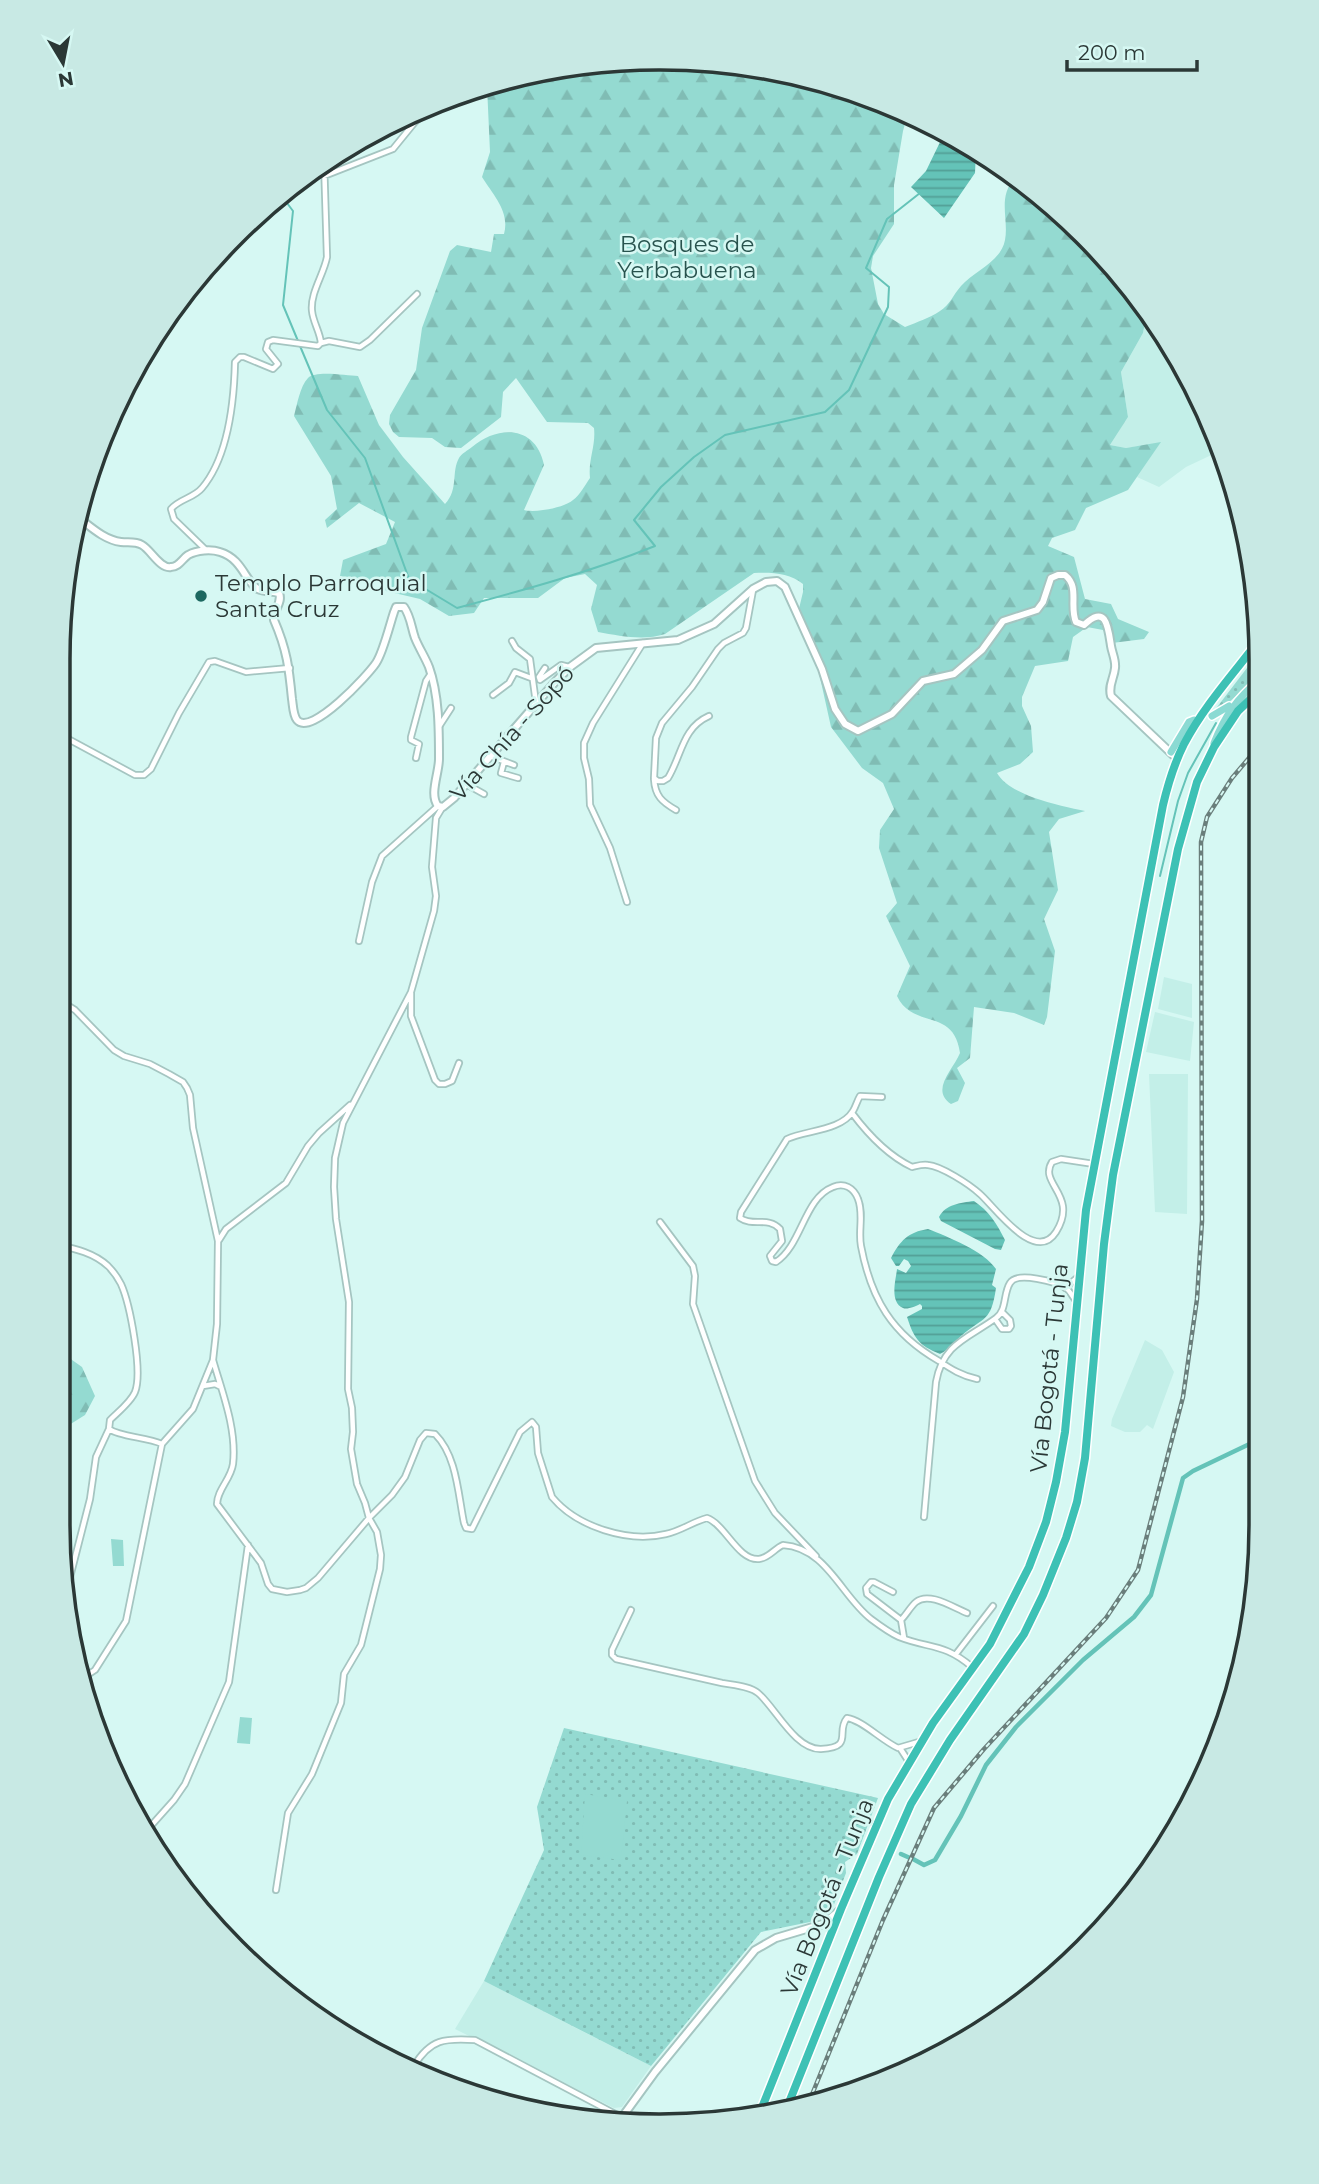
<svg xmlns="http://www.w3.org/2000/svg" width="1319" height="2184" font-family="Montserrat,sans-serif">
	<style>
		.built { fill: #c3efe8 }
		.grass { fill: url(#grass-dots) }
		.forest { fill: url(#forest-firs) }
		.garden { fill: #94dad1 }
		.water { fill: url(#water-rules) }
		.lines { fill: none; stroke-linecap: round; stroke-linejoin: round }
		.stream { stroke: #64c3b8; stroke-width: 2 }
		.canal { stroke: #64c3b8; stroke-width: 4.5 }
		.street-casing { stroke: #a5c5c1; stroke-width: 8 }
		.secondary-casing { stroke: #a5c5c1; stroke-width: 10 }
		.primary-casing { stroke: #fff; stroke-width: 10 }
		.highway-casing { stroke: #fff; stroke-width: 11 }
		.street { stroke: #fff; stroke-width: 4.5 }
		.secondary { stroke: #fff; stroke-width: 6 }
		.primary { stroke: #8bdad3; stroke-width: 7 }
		.highway { stroke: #3dc1b5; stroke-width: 8 }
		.rail-casing { stroke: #6a7e7b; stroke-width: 4.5 }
		.rail { stroke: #d6f8f3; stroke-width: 2; stroke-dasharray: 5; stroke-linecap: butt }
		.poi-dot { fill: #1d6860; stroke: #d6f8f3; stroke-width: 2.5 }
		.labels { text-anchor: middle; stroke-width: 5; stroke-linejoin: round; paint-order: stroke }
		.park-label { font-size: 23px; fill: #28534e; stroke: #d6f8f3 }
		.poi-label { font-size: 23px; fill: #2b3836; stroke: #d6f8f3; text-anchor: start }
		.street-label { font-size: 23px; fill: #2b3836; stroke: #d6f8f3 }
		.rim { fill: none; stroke: #2b3836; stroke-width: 3.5 }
	</style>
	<defs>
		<pattern id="grass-dots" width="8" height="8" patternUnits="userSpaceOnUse" patternTransform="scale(1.75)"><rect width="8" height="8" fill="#94dad1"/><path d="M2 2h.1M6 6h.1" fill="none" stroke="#80bcb4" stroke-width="1.8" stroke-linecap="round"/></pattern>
		<pattern id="forest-firs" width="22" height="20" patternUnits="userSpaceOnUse" patternTransform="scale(1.75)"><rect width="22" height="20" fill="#94dad1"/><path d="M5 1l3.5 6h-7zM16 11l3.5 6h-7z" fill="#80bcb4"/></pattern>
		<pattern id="water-rules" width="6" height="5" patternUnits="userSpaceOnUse" patternTransform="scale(1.75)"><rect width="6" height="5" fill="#64c3b8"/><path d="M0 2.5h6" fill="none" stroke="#539f96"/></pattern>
	</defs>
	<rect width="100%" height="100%" fill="#d6f8f3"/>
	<path class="built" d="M1147 312 1181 359 1222 450 1186 467 1159 487 1137 477 1160 443 1126 448 1110 445 1128 417 1121 372 1143 333Z
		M1164 977 1192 984V1018L1158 1009Z
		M1155 1012 1194 1022 1190 1061 1146 1052Z
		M1149 1074H1188L1187 1214 1155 1212Z
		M1145 1340 1162 1350 1174 1372 1153 1429 1147 1425 1140 1432H1125L1111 1426 1112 1419Z
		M484 1981 574 2027 651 2066 622 2107 614 2108 455 2029Z"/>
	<path class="grass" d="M1260 651V676L1222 708 1211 715Z
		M564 1728 878 1798 857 1854 845 1862 846 1873 833 1907 810 1922 761 1932 651 2066 484 1981 544 1850 537 1807Z"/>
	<path class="forest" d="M660 58 777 69 890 104 908 113 903 131 894 185V224L873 256 871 268 878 304 884 314 905 327C917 322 930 318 940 311 950 305 953 295 961 286 974 271 1001 262 1005 240 1009 219 997 197 1015 178L1112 262 1147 312 1143 333 1121 372 1128 417 1110 445 1126 448 1161 442 1128 490 1086 508 1075 530 1052 538 1048 546 1074 557 1085 599 1111 604 1118 619 1149 632 1144 639 1112 643 1103 630 1087 627 1073 637 1068 661 1035 666 1022 697V706L1031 726 1033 752 1020 764 997 773C1010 796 1061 806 1085 811L1059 819 1049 832 1058 890 1044 919 1055 951 1047 1017 1044 1025 1014 1013 974 1007 970 1058 957 1068 965 1083 958 1101 951 1104C930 1090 953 1070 960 1053 954 1007 913 1030 897 996L910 966 886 916 897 903 879 848 880 830 894 809 883 783 862 768 831 727 813 646 797 617 803 592V584C790 573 771 572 754 573L665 634C644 641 620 636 598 632L591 609 597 585 585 574 565 578 538 598H484L474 613 449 616 420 599 386 591 380 583 340 576 343 560 386 544 395 522 359 503 327 528 325 520 337 509 331 476 294 416C297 405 300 386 308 378 316 370 347 376 358 376L379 425 403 457 445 504C459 489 451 472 459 458 461 454 468 450 472 447 498 425 536 425 544 465L524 510C535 513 564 508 573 500 580 495 585 485 590 478 588 459 596 446 594 428L588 423 547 422 516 378 503 392 501 417 461 448 445 447 432 438 399 437 393 432 389 424 390 415 416 370 422 328 450 251 457 245 491 252 494 234H504C510 212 494 196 482 177L490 152 487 86 542 69Z
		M58 1350 82 1367 95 1396 85 1415 58 1432Z"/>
	<path class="garden" d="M111 1539 123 1540 124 1566H113Z
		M240 1717 252 1718 250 1744 237 1743Z
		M585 1794 627 1801 621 1860 581 1855Z"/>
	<path class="water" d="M942 138H954L976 151 975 173 944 218 911 187 926 171Z
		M974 1201C989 1211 997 1224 1005 1240L1001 1250 995 1249 941 1221 939 1217C946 1204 960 1203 974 1201Z
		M928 1229C948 1237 984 1251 996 1269L992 1285 996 1288C991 1322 985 1316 961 1336 954 1342 949 1350 940 1354 918 1345 914 1338 907 1317L922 1309V1306L920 1304C916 1306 907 1310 903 1308 889 1302 896 1279 897 1269L906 1273 911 1266 908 1261 904 1259 899 1266H896L891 1258C900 1241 908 1232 928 1229Z"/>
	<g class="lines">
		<path class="stream" d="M281 195 293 211 283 305 298 341
			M300 346 327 410 365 458 409 579 457 608C524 590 590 572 655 546L634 520 661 487 694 457 725 435 825 412 849 390 888 307 889 287 866 268 887 219 920 193
			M1160 876 1178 801 1188 773 1216 723"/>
		<path class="canal" d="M901 1854 910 1858
			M913 1859 924 1865 935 1860 961 1816 986 1765 1016 1727 1083 1660 1134 1617 1151 1595 1183 1478 1193 1471 1260 1439"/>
		<defs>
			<path id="street" d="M445 99 455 98
				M324 176 393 149 415 122 440 100
				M321 343 329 341 360 347 370 340 417 294
				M206 550 174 519 171 509C179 499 194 498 202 488 229 456 234 402 235 362L240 357H244L273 369 278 364 266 349 268 342 273 340 318 346 321 343C320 332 313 322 312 311 310 293 324 274 327 257L324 160
				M512 641 516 648 530 659 536 703
				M545 668 539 677 540 680 561 665 569 667
				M493 695 509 683 515 672 531 678
				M709 716C682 728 682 755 668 778L663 781H658L654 778 656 738 662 723 692 687 718 649 724 643 743 633 746 628 753 590
				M440 725 451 708
				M59 734 135 775H144L151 769 179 713 209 662 215 661 246 672 290 668
				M490 756 514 765
				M416 758 419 744 411 740V737L426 681 430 675
				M504 762 501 773 518 778
				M654 779C655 796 662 802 676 810
				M466 784 484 794
				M627 902 610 848 590 805 589 779 584 758V743L593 723 643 643
				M359 941 372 882 382 856 438 806
				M411 993V1016L435 1080 439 1084H445L452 1081 459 1063
				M59 1000 75 1010 114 1050 124 1056 150 1064 169 1074 183 1082 187 1088 190 1095 193 1128 218 1241 217 1324 213 1360 193 1409 162 1444 126 1621 95 1670 83 1678
				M58 1012 66 1004
				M882 1097 860 1096C857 1101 856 1106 853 1111 841 1131 806 1130 787 1139L741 1212 740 1218C753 1227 768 1216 780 1229L782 1241 770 1256 772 1261 776 1262C802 1245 804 1198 833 1187 844 1182 854 1188 858 1199 864 1214 858 1231 861 1246 871 1299 892 1334 939 1361 951 1369 962 1376 977 1379
				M852 1113C867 1133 889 1156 912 1167 917 1166 922 1164 928 1165 941 1166 969 1184 980 1194 994 1206 1035 1265 1056 1232 1079 1195 1038 1184 1052 1162L1061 1159 1094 1164
				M660 1222 693 1266 695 1276 693 1304 755 1481 775 1513 816 1556
				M219 1240 226 1229 286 1183 308 1146 319 1133 350 1105
				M58 1245C76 1249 94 1253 108 1266 113 1271 118 1278 121 1284 130 1304 143 1372 135 1392 131 1402 118 1412 110 1420L109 1429C120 1437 147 1437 162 1444
				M1065 1288 1078 1277
				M995 1319 1002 1329H1009L1011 1326 1010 1320 1002 1312
				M213 1360C222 1392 237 1429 233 1464 231 1479 217 1490 217 1504L261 1563 268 1584 272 1589 287 1592 300 1590 306 1588 318 1578 369 1518 392 1495 405 1477 420 1440 426 1433 435 1434C457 1456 458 1494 464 1523L466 1528 472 1529 520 1432 532 1422 536 1427 538 1453 552 1497C577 1527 628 1543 666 1534 681 1531 692 1522 707 1518 725 1524 738 1561 759 1559 769 1558 775 1548 783 1545 827 1548 841 1596 871 1619 879 1625 890 1633 899 1637 930 1649 944 1643 972 1667
				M203 1386 215 1384 221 1387
				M924 1517 936 1382C943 1343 969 1338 996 1318 1007 1310 1003 1294 1010 1283 1017 1271 1056 1282 1066 1288 1069 1290 1073 1297 1076 1301
				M68 1585 90 1499 96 1457 109 1429
				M893 1592 874 1582H871L866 1588 867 1594 901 1620
				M631 1610 612 1650V1655L616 1659C651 1667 687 1675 722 1683 732 1685 750 1686 758 1693 775 1707 795 1750 821 1749 855 1747 835 1732 847 1718 862 1720 881 1740 898 1748L922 1741
				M904 1638 901 1620C906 1615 911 1606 916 1602 929 1591 954 1608 967 1613
				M956 1654 993 1606
				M900 1748 909 1762
				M149 1828 174 1800 185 1784 229 1682 248 1545
				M276 1890 288 1813 312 1774 341 1703 344 1674 361 1645 380 1569 381 1555 377 1532 369 1518 365 1503 357 1484 351 1449 353 1432 352 1408 348 1389 349 1302 336 1219 334 1187 335 1158 343 1123 411 992 434 911 436 896 432 867 436 818 442 808
				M414 2066C430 2039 445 2038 475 2040L621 2117"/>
			<path id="secondary" d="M79 518C92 528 105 540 121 542 128 543 135 541 142 545 151 550 160 569 171 567 179 567 182 559 188 555 197 550 211 549 220 552 243 559 245 582 258 589 264 592 272 591 279 593 283 603 273 610 274 620 287 650 289 668 292 699 293 705 293 715 297 720 311 737 368 675 376 663 383 653 390 624 394 612L396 607H404C411 617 411 627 415 638 419 648 425 657 429 667 439 695 439 729 439 759 439 773 429 795 438 806L443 807 454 798 555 682 570 667 596 648 678 640 714 624 753 589 766 582 777 581 785 587 822 669 835 709 845 724 858 731 892 714 923 681 954 674 982 650 1003 621 1037 610 1043 602 1051 578 1058 575H1065C1080 587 1069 606 1076 622L1084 625C1106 604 1108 626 1111 646 1112 653 1116 660 1115 668 1114 679 1108 685 1111 696L1173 755
				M620 2120 655 2072 755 1950 776 1938 823 1924 840 1910"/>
			<path id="primary" d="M1212 716 1229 706
				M1214 743C1225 715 1237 699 1260 679
				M1171 752 1189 722 1194 720"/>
			<path id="highway" d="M788 2105 879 1877 911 1804 950 1740 1024 1634 1043 1595 1066 1538 1077 1502 1085 1458 1104 1244 1113 1175 1178 849 1197 782 1214 747 1238 711 1260 690
				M761 2110 841 1909 888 1799 933 1723 990 1644 1029 1567 1046 1522 1056 1482 1065 1432 1086 1210 1163 805C1168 784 1174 764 1184 744 1204 706 1234 673 1260 639"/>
		</defs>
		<use href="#street" class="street-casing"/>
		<use href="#secondary" class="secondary-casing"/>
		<use href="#primary" class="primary-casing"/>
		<use href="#highway" class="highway-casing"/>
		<use href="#street" class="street"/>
		<use href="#secondary" class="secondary"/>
		<use href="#primary" class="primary"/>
		<use href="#highway" class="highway"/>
		<defs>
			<path id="rail" d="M809 2102 883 1920 934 1808 984 1749 1106 1618 1138 1570 1183 1397 1197 1299 1202 1221 1201 842 1207 817 1232 778 1260 745"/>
		</defs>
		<use href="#rail" class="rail-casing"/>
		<use href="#rail" class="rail"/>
	</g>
	<circle class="poi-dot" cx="201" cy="596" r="7"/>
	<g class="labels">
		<g class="park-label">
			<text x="687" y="252">Bosques de<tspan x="687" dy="26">Yerbabuena</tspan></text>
		</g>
		<g class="poi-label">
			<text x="215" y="591">Templo Parroquial<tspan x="215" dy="26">Santa Cruz</tspan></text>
		</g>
		<g class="street-label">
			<text transform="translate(512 733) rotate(-48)" y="8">Vía Chía - Sopó</text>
			<text transform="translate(1049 1368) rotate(-84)" y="8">Vía Bogotá - Tunja</text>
			<text transform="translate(827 1897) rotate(-68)" y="8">Vía Bogotá - Tunja</text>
		</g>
	</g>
	<path d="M0 0H1319V2184H0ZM659 70H660A589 589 0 0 1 1249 659V1525A589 589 0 0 1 660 2114H659A589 589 0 0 1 70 1525V659A589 589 0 0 1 659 70Z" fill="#c8e9e4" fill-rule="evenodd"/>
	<path class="rim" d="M659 70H660A589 589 0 0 1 1249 659V1525A589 589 0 0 1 660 2114H659A589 589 0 0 1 70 1525V659A589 589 0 0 1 659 70Z"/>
	<g transform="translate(63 63) rotate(170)" stroke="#d6f8f3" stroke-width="5" paint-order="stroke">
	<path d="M0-5L12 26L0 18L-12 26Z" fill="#2b3836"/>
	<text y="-10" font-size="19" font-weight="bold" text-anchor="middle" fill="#2b3836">N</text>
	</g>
	<path d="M1067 60v10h130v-10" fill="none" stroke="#2b3836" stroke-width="3.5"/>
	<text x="1078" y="60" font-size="21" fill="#2b3836" stroke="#d6f8f3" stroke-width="5" paint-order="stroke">200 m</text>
</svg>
